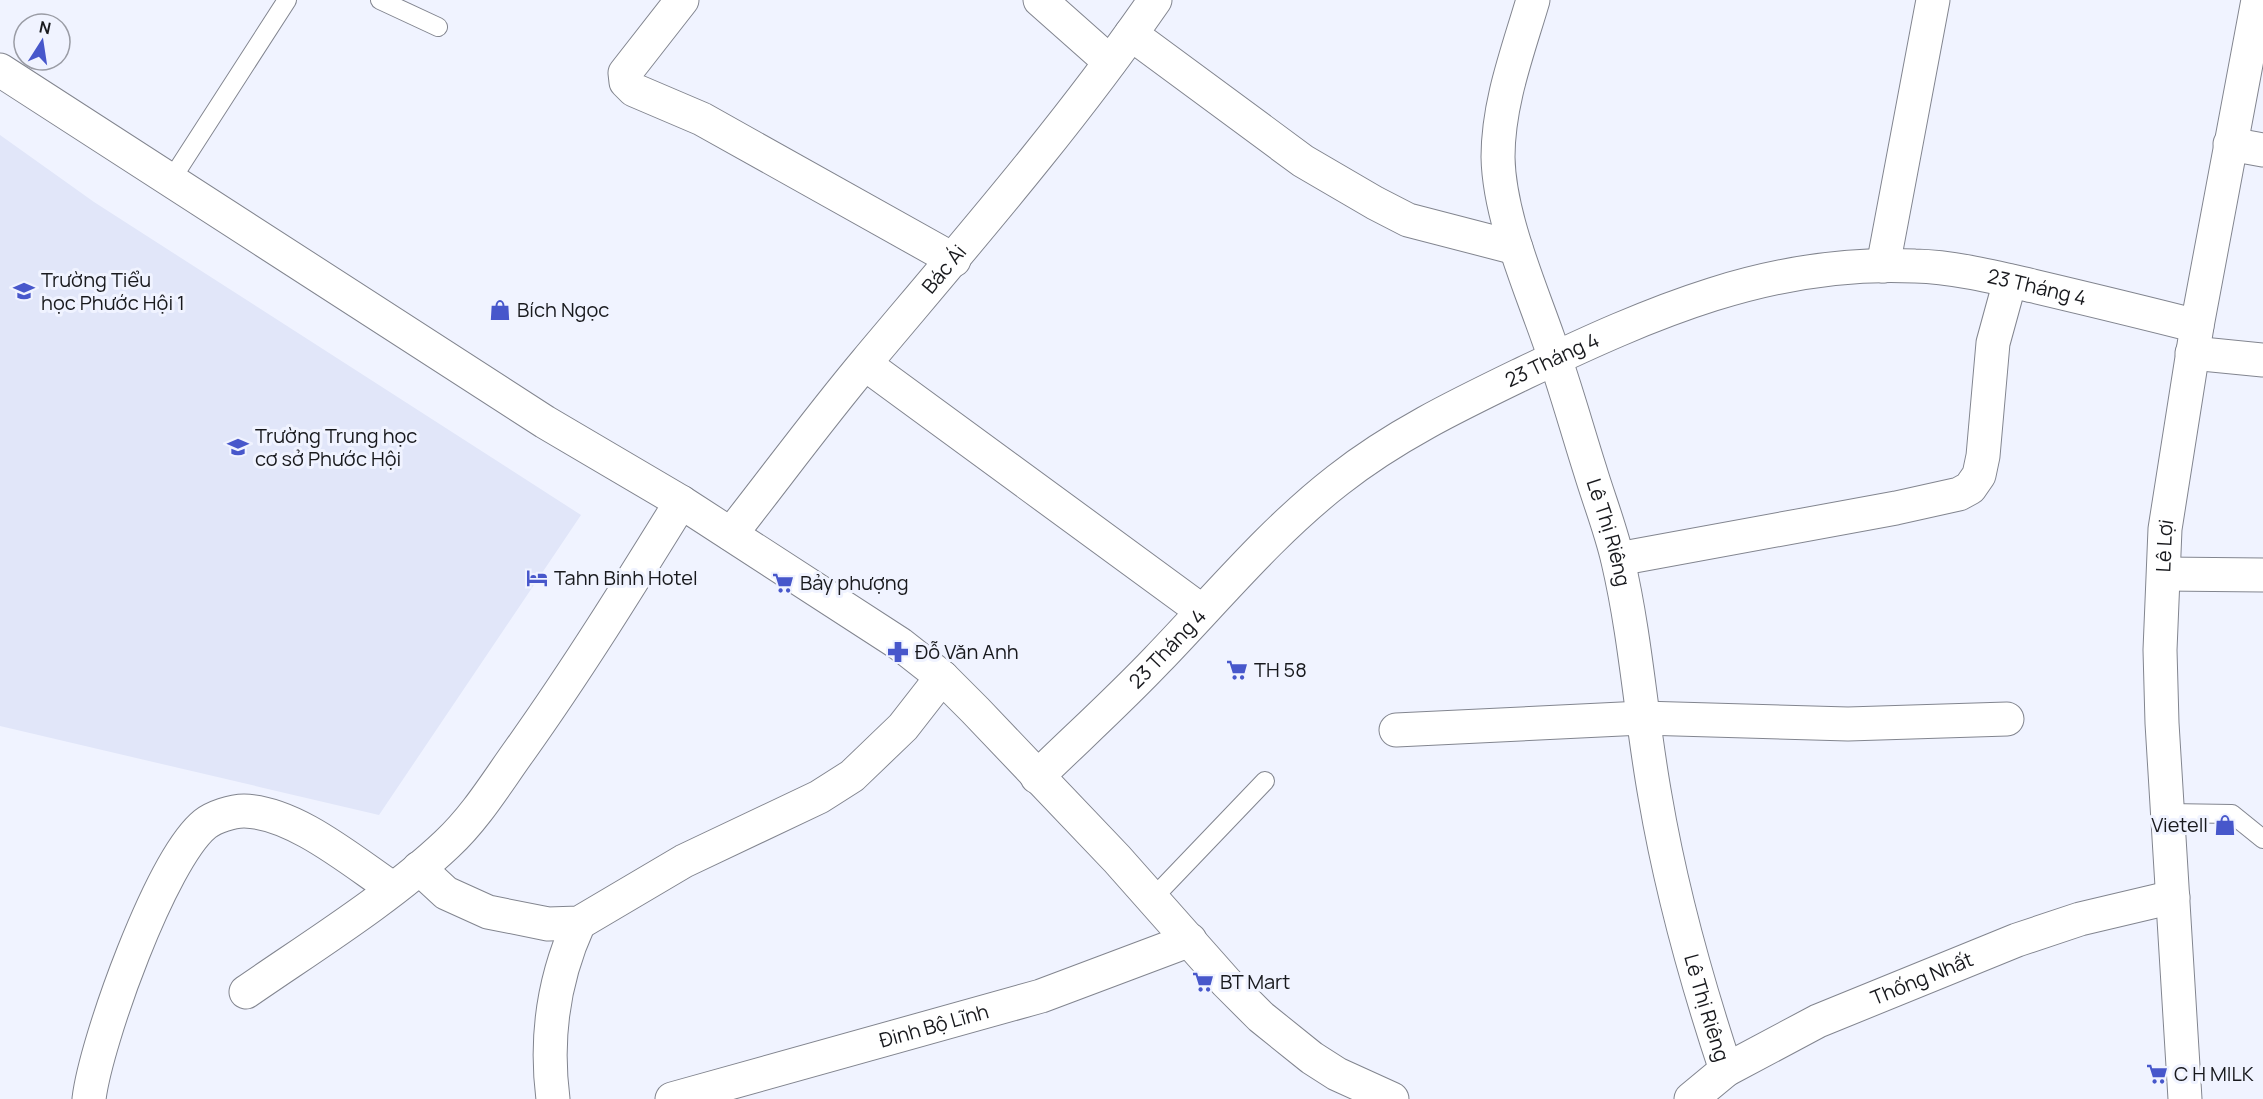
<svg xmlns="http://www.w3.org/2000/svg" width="2263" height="1099" font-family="Manrope,sans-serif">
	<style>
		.built { fill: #e1e6f9 }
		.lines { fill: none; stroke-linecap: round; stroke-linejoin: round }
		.service-casing { stroke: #82858f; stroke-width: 20 }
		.minor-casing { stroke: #82858f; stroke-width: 35 }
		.tertiary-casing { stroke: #82858f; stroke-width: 35 }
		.secondary-casing { stroke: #82858f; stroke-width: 35 }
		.service { stroke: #fff; stroke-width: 18 }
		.minor { stroke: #fff; stroke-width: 33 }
		.tertiary { stroke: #fff; stroke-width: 33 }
		.secondary { stroke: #fff; stroke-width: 33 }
		.labels { text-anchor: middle; stroke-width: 6; stroke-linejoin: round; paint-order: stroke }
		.street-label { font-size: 20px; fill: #18191d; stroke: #f0f3ff }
		.poi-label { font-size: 20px; fill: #18191d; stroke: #f0f3ff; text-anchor: start }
	</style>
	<rect width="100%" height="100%" fill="#f0f3ff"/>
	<path class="built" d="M0 135 94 202 581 515 379 815 0 726Z"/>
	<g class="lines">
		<defs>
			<path id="service" d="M380 0 438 27
				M171 180 287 0
				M2169 813 2232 814 2263 839
				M1153 898 1265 781"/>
			<g id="minor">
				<path d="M682 0 625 73 626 82 634 90 702 119 954 260"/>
				<path d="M1040 0 1110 62"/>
				<path id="s1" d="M1533 0C1518 51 1498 103 1498 157 1499 215 1529 284 1548 338 1564 382 1576 426 1590 470 1599 500 1611 530 1618 561 1636 638 1641 718 1655 796 1671 890 1696 980 1726 1070"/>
				<path d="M1131 34 1303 161 1375 203 1408 220 1516 248"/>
				<path d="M2230 144 2263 150"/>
				<path d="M1883 266 1933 0"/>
				<path d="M2192 353 2263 360"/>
				<path d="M865 364 1202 611"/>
				<path id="s2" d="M731 534C776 477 819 418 866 362 965 244 1067 127 1155 0"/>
				<path d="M1618 559 1896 508 1959 494 1970 488 1979 475 1983 456 1993 343 2010 281"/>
				<path d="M2164 574 2263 575"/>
				<path d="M1396 730 1642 718 1848 724 2007 719"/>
				<path id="s3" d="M1037 777C1077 738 1119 700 1157 660 1216 599 1271 532 1338 480 1395 435 1460 404 1524 373 1650 313 1771 259 1915 266 1955 267 1994 277 2033 286 2088 299 2142 312 2197 326"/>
				<path d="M419 868 446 893 488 912 548 924 579 923 684 861 819 797 852 776 903 727 942 677"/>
				<path d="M246 992C311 947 390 898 447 844 476 817 497 782 520 750 577 670 629 586 681 502"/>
				<path d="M89 1099C96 1041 161 860 205 824 214 817 232 811 244 811 294 812 352 861 392 888"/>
				<path d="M553 1099C545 1037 553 980 579 923"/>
			</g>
			<g id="tertiary">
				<path id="s4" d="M672 1099 1041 996 1190 940"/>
				<path id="s5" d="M1691 1099 1726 1070 1818 1021 2017 940 2080 919 2173 897"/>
			</g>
			<g id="secondary">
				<path d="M0 70 545 422 681 502 900 644 942 677 975 710 1117 859 1226 982 1261 1017 1312 1058 1337 1074 1392 1099"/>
				<path id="s6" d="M2185 1099 2162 723 2160 650 2165 529 2197 326 2258 0"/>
			</g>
		</defs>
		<use href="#service" class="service-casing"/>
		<use href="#minor" class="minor-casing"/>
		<use href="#tertiary" class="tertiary-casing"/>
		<use href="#secondary" class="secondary-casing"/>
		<use href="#service" class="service"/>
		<use href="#minor" class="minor"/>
		<use href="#tertiary" class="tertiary"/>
		<use href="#secondary" class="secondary"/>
	</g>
	<defs>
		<symbol id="school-bare" viewBox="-9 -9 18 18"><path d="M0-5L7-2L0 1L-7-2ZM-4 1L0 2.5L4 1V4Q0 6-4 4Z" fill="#4757cb" stroke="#f0f3ff" stroke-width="2.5" paint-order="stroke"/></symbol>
		<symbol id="shop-bare" viewBox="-9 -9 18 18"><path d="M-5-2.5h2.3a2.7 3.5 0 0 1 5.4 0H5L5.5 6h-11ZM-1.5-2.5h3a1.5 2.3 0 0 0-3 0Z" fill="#4757cb" stroke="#f0f3ff" stroke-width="2.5" paint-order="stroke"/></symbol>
		<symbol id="hotel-bare" viewBox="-9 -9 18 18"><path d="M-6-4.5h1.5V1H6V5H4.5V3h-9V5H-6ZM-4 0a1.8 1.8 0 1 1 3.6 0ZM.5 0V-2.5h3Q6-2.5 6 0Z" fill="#4757cb" stroke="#f0f3ff" stroke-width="2.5" paint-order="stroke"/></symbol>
		<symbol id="supermarket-bare" viewBox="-9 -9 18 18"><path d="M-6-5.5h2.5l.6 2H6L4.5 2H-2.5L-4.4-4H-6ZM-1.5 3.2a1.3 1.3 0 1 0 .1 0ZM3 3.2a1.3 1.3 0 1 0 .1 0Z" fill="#4757cb" stroke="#f0f3ff" stroke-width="2.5" paint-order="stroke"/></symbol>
		<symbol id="pharmacy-bare" viewBox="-9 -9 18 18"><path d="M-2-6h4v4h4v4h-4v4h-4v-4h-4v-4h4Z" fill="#4757cb" stroke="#f0f3ff" stroke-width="2.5" paint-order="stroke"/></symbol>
	</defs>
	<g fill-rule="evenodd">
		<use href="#school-bare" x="9" y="276" width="30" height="30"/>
		<use href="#shop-bare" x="485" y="295" width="30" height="30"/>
		<use href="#school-bare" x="223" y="432" width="30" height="30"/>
		<use href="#hotel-bare" x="522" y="563" width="30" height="30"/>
		<use href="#supermarket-bare" x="768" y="568" width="30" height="30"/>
		<use href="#pharmacy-bare" x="883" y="637" width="30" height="30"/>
		<use href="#supermarket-bare" x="1222" y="655" width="30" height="30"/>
		<use href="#shop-bare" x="2210" y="810" width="30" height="30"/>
		<use href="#supermarket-bare" x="1188" y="967" width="30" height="30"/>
		<use href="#supermarket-bare" x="2142" y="1059" width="30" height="30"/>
	</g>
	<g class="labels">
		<g class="street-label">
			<text dy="7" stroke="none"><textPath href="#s2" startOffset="340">Bác Ái</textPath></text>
			<text dy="7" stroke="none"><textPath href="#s3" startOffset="1172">23 Tháng 4</textPath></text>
			<text dy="7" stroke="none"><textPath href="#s3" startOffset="669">23 Tháng 4</textPath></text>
			<text dy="7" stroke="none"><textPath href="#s1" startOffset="554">Lê Thị Riêng</textPath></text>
			<text dy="7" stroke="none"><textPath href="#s6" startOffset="554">Lê Lợi</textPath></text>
			<text dy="7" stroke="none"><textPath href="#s3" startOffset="183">23 Tháng 4</textPath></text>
			<text dy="7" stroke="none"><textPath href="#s5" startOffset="262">Thống Nhất</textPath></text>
			<text dy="7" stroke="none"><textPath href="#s1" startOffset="1040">Lê Thị Riêng</textPath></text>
			<text dy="7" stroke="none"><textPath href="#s4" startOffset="272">Đinh Bộ Lĩnh</textPath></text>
		</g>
		<g class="poi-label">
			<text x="41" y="287">Trường Tiểu<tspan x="41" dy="23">học Phước Hội 1</tspan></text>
			<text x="517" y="317">Bích Ngọc</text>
			<text x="255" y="443">Trường Trung học<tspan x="255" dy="23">cơ sở Phước Hội</tspan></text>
			<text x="554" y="585">Tahn Binh Hotel</text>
			<text x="800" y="590">Bảy phượng</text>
			<text x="915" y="659">Đỗ Văn Anh</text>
			<text x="1254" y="677">TH 58</text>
			<text x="2208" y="832" text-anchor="end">Vietell</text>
			<text x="1220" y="989">BT Mart</text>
			<text x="2174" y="1081">C H MILK</text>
		</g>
	</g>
	<g transform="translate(42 42) rotate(12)"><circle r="28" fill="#f0f3ff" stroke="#9a9ca5" stroke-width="1.5"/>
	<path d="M0-4.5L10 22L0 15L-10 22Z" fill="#4757cb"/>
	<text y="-9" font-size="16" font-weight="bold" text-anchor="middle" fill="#18191d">N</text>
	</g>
</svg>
